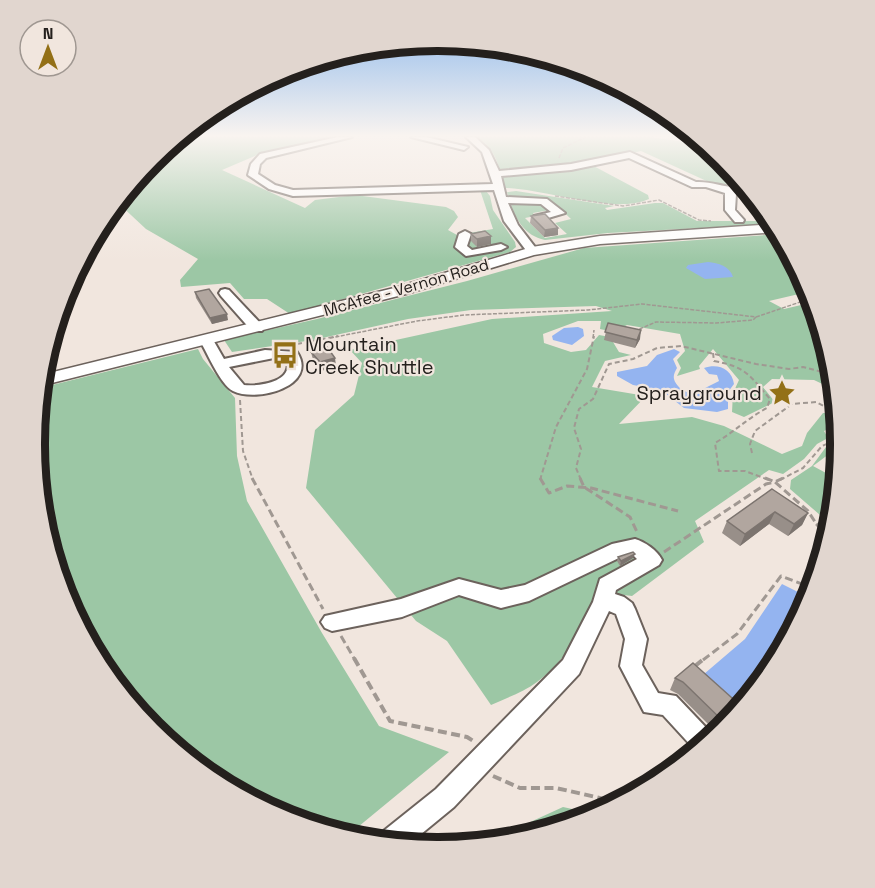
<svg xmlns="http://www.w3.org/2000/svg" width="875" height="888" font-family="'Space Grotesk',sans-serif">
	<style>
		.green { fill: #9cc7a5 }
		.water { fill: #94b4f0 }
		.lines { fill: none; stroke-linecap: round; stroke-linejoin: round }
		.minor-casing { stroke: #6c625c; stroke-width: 4 }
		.major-casing { stroke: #6c625c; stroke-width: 3 }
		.path-far3 { stroke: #a09892; stroke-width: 1.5; stroke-dasharray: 4 1.5; stroke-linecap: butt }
		.path-far2 { stroke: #a09892; stroke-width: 2; stroke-dasharray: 5 3; stroke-linecap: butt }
		.path-far1 { stroke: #a09892; stroke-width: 3; stroke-dasharray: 8 4; stroke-linecap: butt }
		.path { stroke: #a09892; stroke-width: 4; stroke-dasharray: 9 4.5; stroke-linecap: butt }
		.minor { fill: #fff; fill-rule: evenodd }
		.major { fill: #fff; fill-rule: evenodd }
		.wall { fill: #988f89 }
		.shaded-wall { fill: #7c746f }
		.building { fill: #b1a69f; stroke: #7c746f; stroke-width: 1.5 }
		.labels { text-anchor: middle; stroke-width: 4.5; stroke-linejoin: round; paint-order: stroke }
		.far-street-label { font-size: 16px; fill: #24201d; stroke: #f1e6de }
		.poi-label { font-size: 20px; fill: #24201d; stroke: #f1e6de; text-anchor: start }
		.rim { fill: none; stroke: #24201d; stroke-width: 8 }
	</style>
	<rect width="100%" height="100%" fill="#f1e6de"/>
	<path class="green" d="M180 137H340L257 155 222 170 305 208 315 200 355 195 446 207 454 211 458 217 448 230 457 235 493 229 480 190 486 191 490 196 493 210 515 242 516 247 510 252 290 314 267 299H244L230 283 181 287 180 280 198 259 146 229 117 202 153 159Z
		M476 137H650L705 145 723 159 748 190 724 189 641 151 588 163 648 195 649 199C613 215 546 189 505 188 499 168 496 147 476 137Z
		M516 191 614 206 605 208 607 210 655 203H663L697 221H773L774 224 608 233 545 240C524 235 517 221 510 202L542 203 550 210 533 213 535 216 525 218 545 238 567 234 555 223 571 219 553 202 538 198H509L507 192Z
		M780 234 811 295 799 294 769 301 784 309 814 302 833 366 835 390 814 380 772 379 763 387 775 402 744 417 732 412 733 393 739 380 713 349 699 366 700 369 677 376 681 368 677 360 685 351 680 334 627 325 614 332 600 329 601 321H578L543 334 544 343 571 352 586 350 599 335 610 337 619 352 631 355 605 361 592 387 646 396 619 424 692 417 724 426 782 454 802 446 807 433 823 413H832L838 418 839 424 824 431 828 438 817 444 804 459 783 474 769 470 695 521 704 542 632 596 601 592C584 626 568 659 537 682 524 692 506 698 491 705L447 641 416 621 306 488 315 430 354 395 362 363 350 350 492 319 612 311 596 306 471 310 408 319 313 340 232 352 224 340 317 319 467 281 584 248Z
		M198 349 203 359 235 398 237 456 247 501 322 633 379 726 449 752 347 836C326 829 302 825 282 816 149 756 53 634 39 488 37 473 34 457 35 442 35 424 38 406 40 388Z
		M836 443 840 448V454L833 451 813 466 826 473 838 465 834 505 820 515 790 489 791 480 812 466 826 447Z
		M563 807 595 814 516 839 495 841 502 835Z"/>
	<path class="water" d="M708 262C718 263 730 266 733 277L705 279 686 268 688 265Z
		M578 327 583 329 584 336 572 345 553 340 552 336 564 328Z
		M674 349 680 352 673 359 677 368C673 375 672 379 678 386 689 400 706 387 719 381L717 375 709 374 704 368C717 363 732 368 734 384L728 392V409L717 412 684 408 661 390 633 385 617 376V372L647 366 657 355Z
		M782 584 810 598 772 668 734 714 697 680 745 639Z"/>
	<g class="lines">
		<defs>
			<path id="minor" d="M338 137H352L266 158 260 164 258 174 275 185 293 190 493 184 482 152 466 137H475L489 150 499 171 571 164 630 152 696 182C714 181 727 190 745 186L749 191 736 194 735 210 744 220 743 222H735L725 210V193L706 187H692L629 158 571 170 501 176 506 197 547 199 565 213 538 221 533 218 534 216 551 212 541 204 508 203 518 225 538 251 532 254 528 253 504 221 494 190 293 196 269 189 248 175 251 164 260 154Z
				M411 137H426L468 147 464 150Z
				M465 231 471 234 467 246 472 250 501 244 507 247 501 250 466 256 455 247 459 234Z
				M225 289 229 290 262 325 264 328 262 331H252L221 296 219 293 221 290Z
				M207 337 212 338 224 359 265 350 297 352C319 386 257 403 233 391 220 384 208 354 200 341ZM274 358H286C296 381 260 387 244 385L229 367Z
				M635 539C645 542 657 550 662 560L659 565 616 590 615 594 624 597 632 603 635 609 647 639 642 665 658 693 676 696 714 736 696 751 663 715 644 712 620 666 625 639 616 614 609 611 579 674 454 807 409 844 377 841 381 833 436 789 563 660 593 602 600 579 637 559 632 554 623 556 529 601 501 608 459 595 402 617 332 631 325 628 321 622 325 616 401 599 459 579 501 590 525 585 612 544Z"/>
			<path id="major" d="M775 224 779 232 600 244 534 255 406 294 40 386 41 375 394 288 532 247 600 236Z"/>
		</defs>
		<use href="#minor" class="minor-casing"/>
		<use href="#major" class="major-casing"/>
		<path class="path-far3" d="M559 158 563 148 586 137
			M555 196 623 206 659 200 699 220 711 221
			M756 317 812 298
			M330 338 417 321 464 315 588 310 642 304 756 317 753 320 716 323 656 322 637 330
			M593 338 594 330"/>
		<path class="path-far2" d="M297 344 338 336
			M713 353 714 361C747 367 750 376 770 399L767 408C748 418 734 432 715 443L719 471H745L769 480
			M240 400 243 451 253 480
			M752 453 750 444 755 431 792 404 816 402 837 413
			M540 480 556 427 587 369 594 336
			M581 480 576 468 581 449 574 428 579 409 593 399 609 364 633 359 657 348 681 346 756 364 789 369 803 367 834 375
			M780 480 803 468 822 446 840 438"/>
		<path class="path-far1" d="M252 478 323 609
			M540 478 549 493 567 486 591 488 678 511
			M580 478 584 487 630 517 638 534
			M765 478 775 482 783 478
			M829 536 817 525 834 513
			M664 552 766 484 775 482 808 511 817 525
			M341 636 355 660
			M703 660 737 634 781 576 810 587 814 583"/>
		<path class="path" d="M354 658 390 721 467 737 475 742
			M695 666 705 658
			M493 776 520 788H556L618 802"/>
		<use href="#minor" class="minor"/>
		<use href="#major" class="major"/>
	</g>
	<path class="wall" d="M531 216 558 235 544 237 530 223Z
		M471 234 491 236V244L477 247 471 241Z
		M195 292 228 320 212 324 196 298Z
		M608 323 640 339 635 348 604 340Z
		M311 352 336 366 321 371 313 360Z
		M772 489 808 513 802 525 788 536 769 524 740 546 722 533 727 521Z
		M618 557 633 558 620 566 617 561Z
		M675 678 741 706 722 729 717 733 678 694 670 690Z"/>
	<path class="shaded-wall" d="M558 228V235L544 237 545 230Z
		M491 236V244L477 247V239Z
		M227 314 228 320 212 324 210 318Z
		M641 330 640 339 635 348 637 340Z
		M335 358 336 366 321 371 320 362Z
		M775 512 769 524 740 546 745 534Z
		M808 513 802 525 788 536 794 524Z
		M635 554 633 558 620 566 621 561Z"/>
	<path class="building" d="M545 214 558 228 545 230 531 216Z
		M485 231 491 236 477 239 471 234Z
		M209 289 227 314 210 318 195 292Z
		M608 323 641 330 637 340 605 332Z
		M327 347 335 358 320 362 311 352Z
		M772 489 808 513 794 524 775 512 745 534 727 521Z
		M633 552 635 554 621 561 618 557Z
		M693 663 741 706 726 724 683 682 675 678Z"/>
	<linearGradient id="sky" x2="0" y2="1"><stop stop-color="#86b4eb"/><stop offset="0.52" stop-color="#f9f4f0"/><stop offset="1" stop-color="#f9f4f0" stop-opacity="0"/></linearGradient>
	<rect width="875" height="261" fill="url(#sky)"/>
	<defs>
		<symbol id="bus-bare" viewBox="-9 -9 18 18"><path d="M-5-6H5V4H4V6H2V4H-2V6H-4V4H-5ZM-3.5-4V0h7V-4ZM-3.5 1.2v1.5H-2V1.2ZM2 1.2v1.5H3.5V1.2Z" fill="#937017" stroke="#f1e6de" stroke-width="2.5" paint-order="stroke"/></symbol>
		<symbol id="sight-bare" viewBox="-9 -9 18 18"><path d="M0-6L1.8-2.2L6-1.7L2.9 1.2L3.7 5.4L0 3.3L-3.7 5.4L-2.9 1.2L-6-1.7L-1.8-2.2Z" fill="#937017" stroke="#f1e6de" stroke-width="2.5" paint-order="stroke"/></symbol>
	</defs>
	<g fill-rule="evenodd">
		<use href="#bus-bare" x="266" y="336" width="38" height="38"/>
		<use href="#sight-bare" x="763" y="374" width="38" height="38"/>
	</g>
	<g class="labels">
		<g class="far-street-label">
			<text transform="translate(406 287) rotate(-16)" y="6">McAfee - Vernon Road</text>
		</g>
		<g class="poi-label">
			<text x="305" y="351">Mountain<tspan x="305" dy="23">Creek Shuttle</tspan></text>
			<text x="762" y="400" text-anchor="end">Sprayground</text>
		</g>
	</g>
	<path d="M0 0H875V888H0ZM437 51H438A392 392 0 0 1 830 443V445A392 392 0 0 1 438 837H437A392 392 0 0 1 45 445V443A392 392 0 0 1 437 51Z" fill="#e1d6cf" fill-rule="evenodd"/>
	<path class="rim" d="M437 51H438A392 392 0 0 1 830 443V445A392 392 0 0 1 438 837H437A392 392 0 0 1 45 445V443A392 392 0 0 1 437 51Z"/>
	<g transform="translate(48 48)"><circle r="28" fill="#f1e6de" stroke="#9f9791" stroke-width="1.5"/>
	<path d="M0-4.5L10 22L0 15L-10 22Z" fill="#937017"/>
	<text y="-9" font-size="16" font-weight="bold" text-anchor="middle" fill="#24201d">N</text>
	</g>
</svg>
